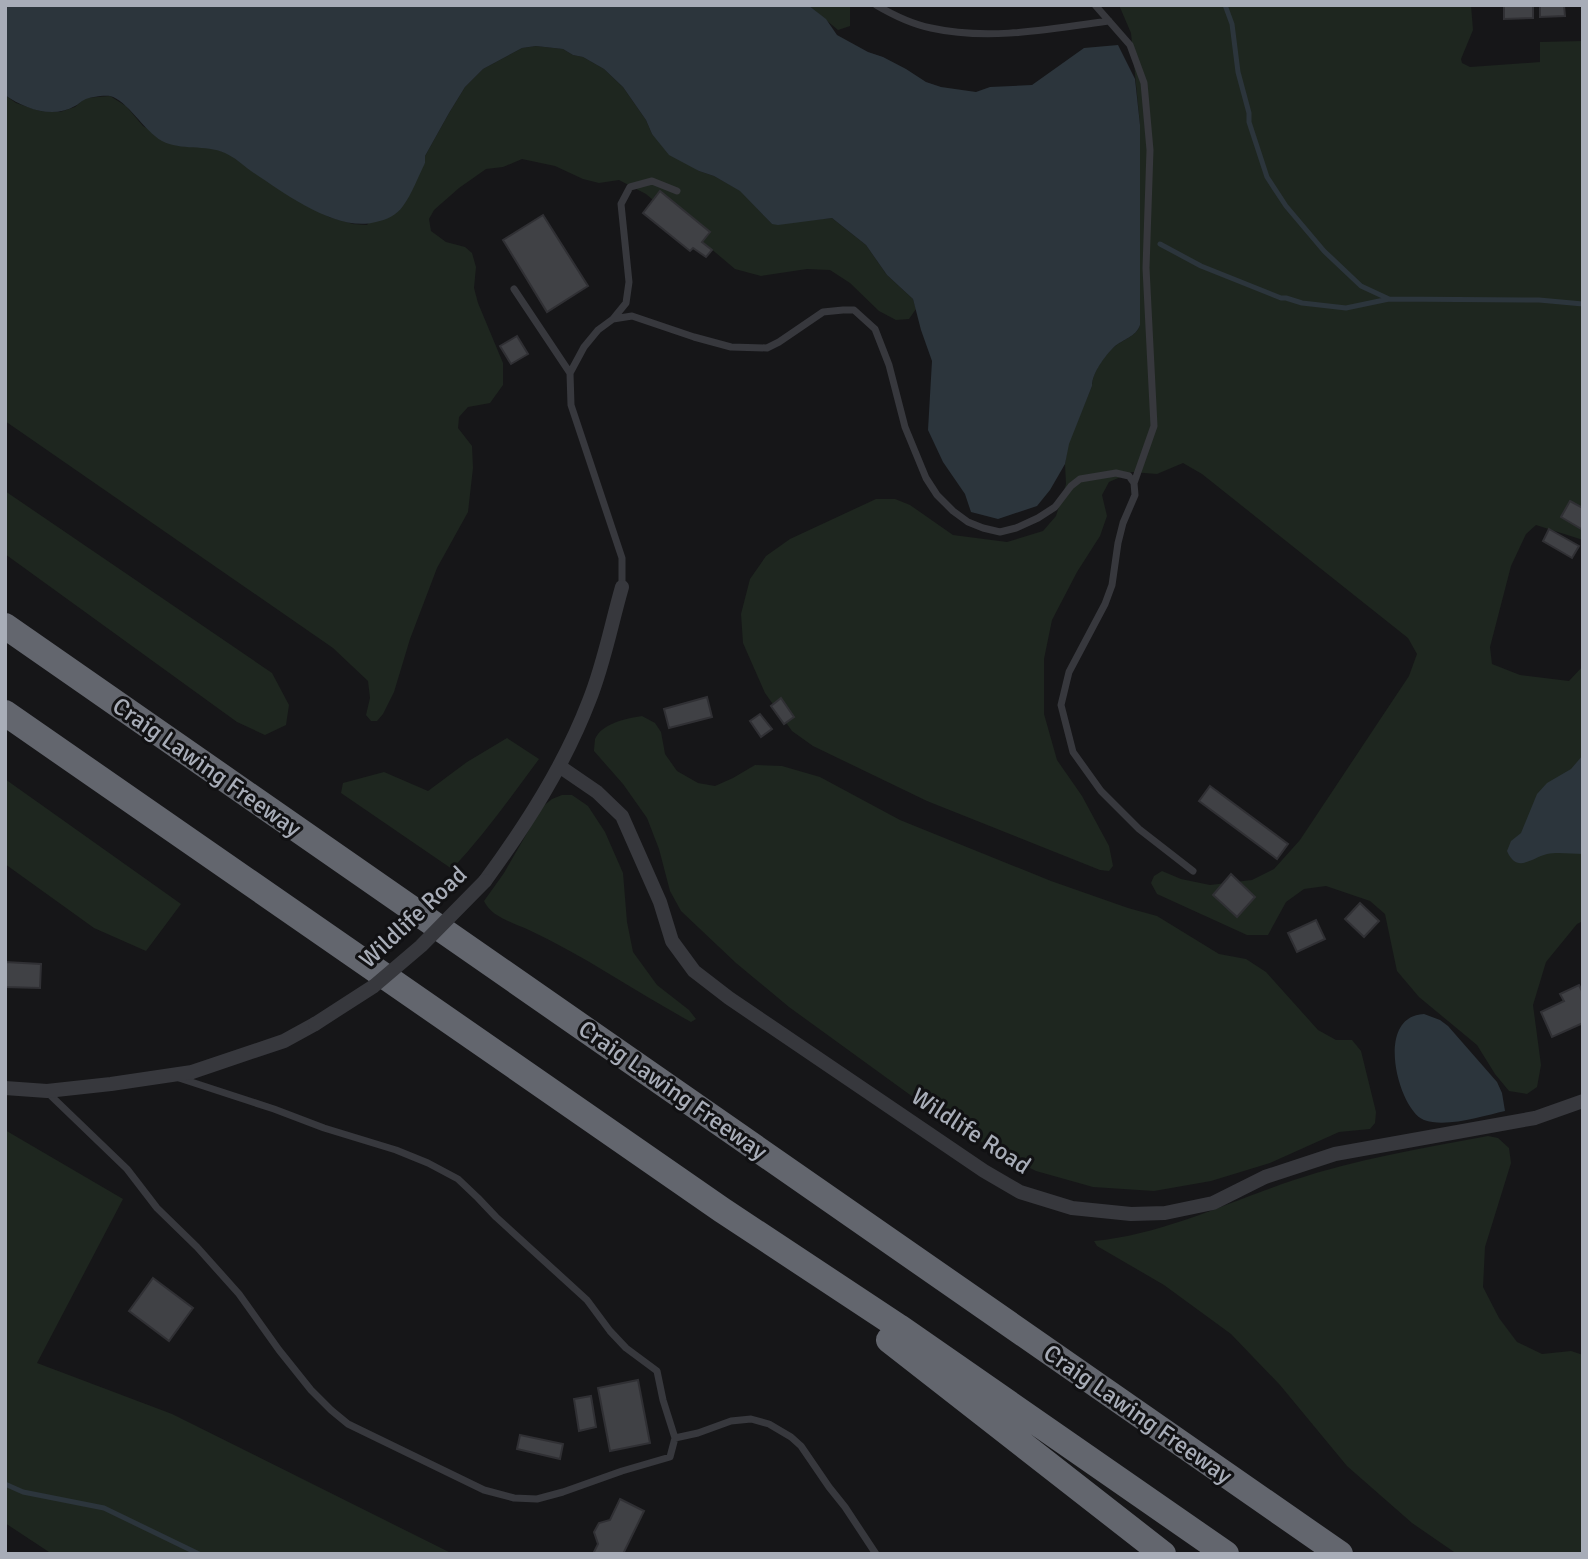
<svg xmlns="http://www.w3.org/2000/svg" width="1588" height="1559" font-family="Signika,sans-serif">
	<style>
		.green { fill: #1e261f }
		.water { fill: #2c353c }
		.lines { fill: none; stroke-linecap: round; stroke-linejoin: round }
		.stream { stroke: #2c353c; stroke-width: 5 }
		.building { fill: #404145; stroke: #303034; stroke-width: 2 }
		.service { stroke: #37383d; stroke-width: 7 }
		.minor { stroke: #37383d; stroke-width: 14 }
		.motorway { stroke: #63666e; stroke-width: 26 }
		.minor-bridge { stroke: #37383d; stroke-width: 14 }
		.labels { text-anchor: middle; stroke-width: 6; stroke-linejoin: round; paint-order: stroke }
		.street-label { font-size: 24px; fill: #a8adb8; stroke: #111113 }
	</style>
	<rect width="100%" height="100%" fill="#161618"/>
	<path class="green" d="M808 5H850V26L838 30Z
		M1119 5H1471L1473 30 1461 59 1462 63 1470 67 1540 62V42L1583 41V540L1536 525 1526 534 1511 566 1490 647 1492 664 1520 675 1569 681 1583 666V921L1577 924 1546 962 1533 1005 1541 1065 1537 1087 1527 1094 1509 1091 1495 1074 1477 1045 1419 997 1397 971 1385 914 1370 901 1326 886 1304 889 1286 902 1268 935H1247L1157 894 1151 883 1154 876 1162 871 1181 879 1210 885 1252 880 1274 869 1300 840 1409 676 1417 654 1408 638 1202 474 1183 463 1157 474 1132 472 1109 482 1102 495 1107 516 1100 536 1077 572 1052 620 1044 659V714L1057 760 1082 796 1109 846 1113 866 1109 871 1100 870 927 801 813 746 792 731 765 693 743 643 741 614 750 579 766 556 790 539 876 499H895L910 505 953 535 1007 542 1043 531 1056 516 1066 484 1065 464 1068 444 1092 386C1092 373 1104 356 1114 347 1123 339 1136 337 1140 325V125L1131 33Z
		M536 46 563 49 573 55 583 57 604 69 623 87 646 120 652 134 699 171 714 176 741 191 772 224 832 218 866 245 887 275 913 299 916 309 909 319 896 320 879 311 850 283 830 270 807 269 761 276 735 269 646 194 619 180 599 183 583 179 555 166 522 159 503 167 486 169 459 188 434 210 429 219 431 231 446 242 465 247 472 253 476 267 474 288 478 303 503 363V385L490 403 468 407 459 417 458 428 472 446 473 468 468 512 437 568 410 639 394 692 383 714 377 721H371L366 715 370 698 368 681 333 648 5 421V95L16 103 40 111 60 112 75 107 85 98 110 96 126 106 143 126 176 145 212 148 227 153 278 188 329 217 353 224 367 225 425 163V156L449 113 465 87 483 69 522 48Z
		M5 491 272 673 289 705 286 725 265 735 237 722 5 554Z
		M642 716 655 723 661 732 665 754 677 771 698 783 715 786 733 778 755 765 782 766 820 777 900 820 1051 881 1128 908 1157 916 1219 954 1246 959 1266 972 1318 1030 1336 1040H1352L1361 1051 1376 1112 1375 1123 1370 1129 1339 1132 1270 1163 1211 1181 1154 1191 1093 1187 1036 1171 992 1149 913 1097 789 1007 736 963 699 928 681 911 670 891 659 849 647 818 623 784 594 751C594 749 595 741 595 739 602 723 628 718 642 716Z
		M507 738 539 759C511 797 484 835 452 869L341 793 343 783 384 772 428 791 467 762Z
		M5 779 181 904 146 951 94 928 5 864Z
		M562 795H572L588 806 605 832 623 873 627 922 633 952 657 985 689 1010 696 1019 691 1022C636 992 585 956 529 930 514 923 491 917 484 901L504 873 542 807 552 799Z
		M5 1130 123 1199 37 1363 172 1414 453 1554H52L5 1523Z
		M1488 1136 1498 1138 1509 1148 1511 1163 1485 1247 1483 1287 1499 1318 1517 1342 1542 1354 1571 1351 1583 1355V1554H1457L1412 1523 1347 1466 1280 1385 1231 1334 1164 1285 1097 1246 1094 1241C1165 1234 1228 1202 1294 1180 1357 1159 1423 1148 1488 1136Z"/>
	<path class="water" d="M5 5H808L826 19 837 35 868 52 883 57 906 69 926 82 941 87 976 92 990 87 1032 85 1084 48 1118 45 1135 79 1140 125V325C1136 337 1123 339 1114 347 1105 356 1092 373 1092 386L1069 444 1065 464 1050 490 1037 506 998 519 971 512 965 494 943 462 928 430 932 361 921 330 913 299 887 275 866 245 832 218 778 225 772 224 740 191 714 176 699 171 669 155 652 134 646 120 623 87 604 69 583 57 573 55 563 49 536 46 522 48 483 69 465 87 449 113 425 156V163C418 177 412 194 403 206 397 215 386 220 376 222 336 233 283 192 251 171 243 165 234 157 225 153 205 144 181 151 162 141 144 131 127 100 110 96 104 95 89 97 84 100 81 101 78 105 75 106 53 119 25 109 5 95Z
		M1583 755V854C1572 854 1558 852 1547 854 1531 858 1517 874 1507 851L1511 841 1521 833 1537 794 1547 783 1571 769Z
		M1424 1014 1440 1020 1448 1026 1497 1082 1502 1093 1505 1111C1483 1116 1446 1128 1424 1120 1399 1111 1373 1016 1424 1014Z"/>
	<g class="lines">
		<path class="stream" d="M1225 5 1232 24 1238 72 1249 113V122L1267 177 1286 206 1324 251 1361 286 1389 299
			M1160 244 1201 266 1281 298H1286L1302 303 1346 308 1389 299 1539 300 1583 304
			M5 1484 23 1492 104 1508 199 1554"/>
	</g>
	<path class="building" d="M1504 5H1533V18L1504 19Z
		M1540 5H1564L1565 16 1540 17Z
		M660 191 710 232 702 242 712 250 706 257 693 248 690 251 643 213Z
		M543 215 588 286 547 312 503 240Z
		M517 336 528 354 511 364 500 346Z
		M1570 501 1583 508V530L1561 517Z
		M1549 529 1579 546 1572 558 1543 541Z
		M707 697 712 717 669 728 664 709Z
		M781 698 794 717 784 724 771 706Z
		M760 714 772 729 761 737 750 721Z
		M1210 786 1288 844 1277 859 1199 801Z
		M1231 874 1255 897 1237 917 1213 895Z
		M1360 903 1379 921 1364 937 1345 919Z
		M1316 920 1325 939 1297 952 1288 933Z
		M5 962 41 964 40 988 5 987Z
		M1579 985 1583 993V1023L1552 1037 1541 1012 1564 1001 1560 994Z
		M153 1278 193 1308 169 1341 129 1311Z
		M638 1380 650 1443 610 1451 598 1388Z
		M591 1396 596 1427 579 1431 574 1399Z
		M520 1435 563 1444 560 1459 517 1449Z
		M620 1499 644 1511 623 1554H593L598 1544 594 1532 599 1523 610 1520Z"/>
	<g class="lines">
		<path class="service" d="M876 5C893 15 911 24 931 28 989 41 1051 29 1109 21
			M1095 5 1130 45 1144 83 1150 150 1146 268 1154 426 1134 483
			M514 289 570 373
			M613 319 626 303 629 282 621 204 630 187 652 181 677 191
			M622 587V558L571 405 570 373 584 347 598 330 613 319 632 316 694 337 731 347 767 348 779 342 823 312 843 310H854L875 329 889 365 905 427 926 478 937 495 953 511 968 522 983 528 1000 532 1016 528 1038 518 1055 507 1071 486 1080 479 1116 473 1129 476 1134 483 1135 495 1123 523 1118 543 1112 585 1105 604 1069 672 1061 705 1073 752 1101 791 1139 829 1193 871
			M47 1092 127 1169 157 1208 197 1247 239 1294 279 1350 311 1390 331 1410 348 1424 484 1490 514 1498 537 1499 563 1492 622 1471 670 1457 675 1438 663 1400 657 1371 626 1348 610 1331 587 1300 496 1217 478 1198 458 1179 428 1163 396 1150 324 1128 274 1109 179 1078
			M675 1438 698 1433 731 1421 751 1419 769 1424 791 1437 801 1446 829 1487 845 1507 876 1554"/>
		<path class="minor" d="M559 766 597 792 622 816 660 902 672 941 694 971 729 998 984 1171 1020 1192 1072 1208 1131 1214 1165 1213 1213 1203 1265 1177 1335 1154 1535 1118 1583 1101
			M485 881C526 825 564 766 589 701 604 664 611 625 622 587
			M5 1088 47 1091 111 1084 192 1072 284 1041 315 1024"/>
		<path class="motorway" d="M5 626 1340 1554
			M5 713 722 1210 899 1327 1226 1554
			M889 1340 1163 1554"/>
		<path class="minor-bridge" d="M315 1024 374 986 421 946 485 881"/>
	</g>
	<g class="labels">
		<g class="street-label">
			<text transform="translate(207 767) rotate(35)" y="8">Craig Lawing Freeway</text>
			<text transform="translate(413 917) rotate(-43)" y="8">Wildlife Road</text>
			<text transform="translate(673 1090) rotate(35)" y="8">Craig Lawing Freeway</text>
			<text transform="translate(971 1131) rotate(33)" y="8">Wildlife Road</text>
			<text transform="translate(1138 1414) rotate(35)" y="8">Craig Lawing Freeway</text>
		</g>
	</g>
	<rect width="1588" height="1559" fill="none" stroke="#a8adb8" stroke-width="14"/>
</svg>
